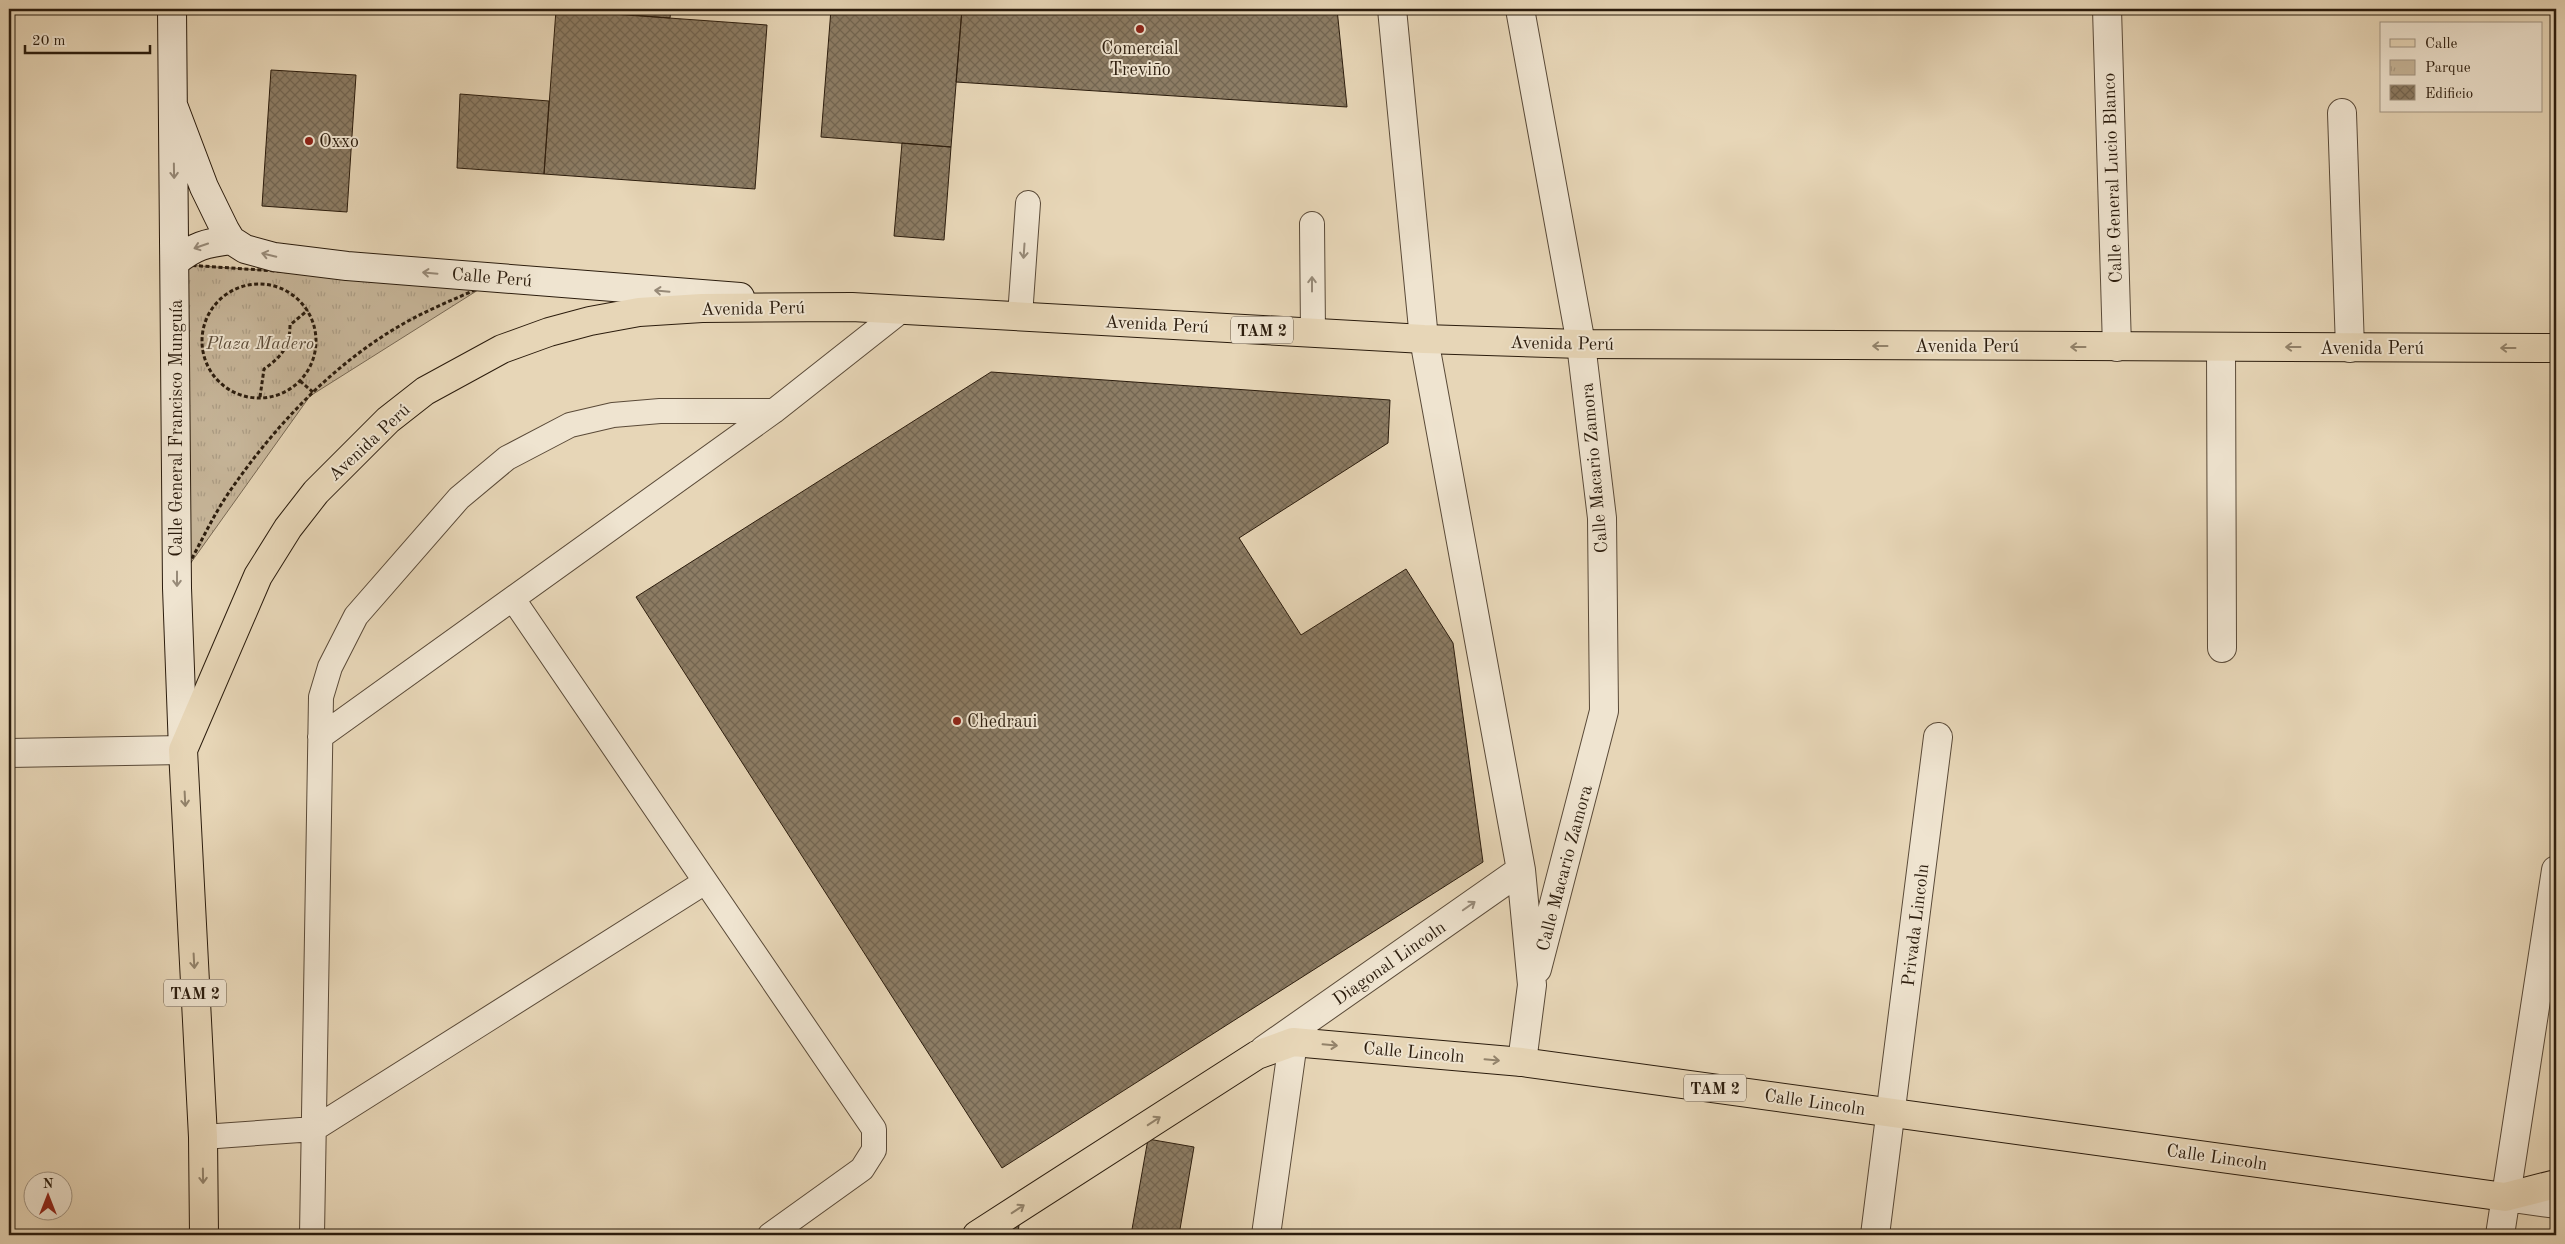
<svg xmlns="http://www.w3.org/2000/svg" width="2565" height="1244" font-family="'Old Standard TT',serif">
	<style>
		.park { fill: url(#park-tufts); stroke: #796954 }
		.building { fill: url(#building-cross-hatch); stroke: #2b1c0d }
		.lines { fill: none; stroke-linecap: round; stroke-linejoin: round }
		.lane-casing { stroke: #5a4a38; stroke-width: 26 }
		.street-casing { stroke: #5a4a38; stroke-width: 30 }
		.secondary-casing { stroke: #2b1c0d; stroke-width: 30 }
		.primary-casing { stroke: #2b1c0d; stroke-width: 30 }
		.path { stroke: #2b1c0d; stroke-width: 3; stroke-dasharray: 4 2.5; stroke-linecap: butt }
		.lane { stroke: #efe4d0; stroke-width: 24 }
		.street { stroke: #efe4d0; stroke-width: 28 }
		.secondary { stroke: #efe4d0; stroke-width: 28 }
		.primary { stroke: #e7d6b7; stroke-width: 28 }
		.oneway { stroke: #978a78 }
		.oneway2 { stroke: #92826a }
		.poi-dot { fill: #8f2418; stroke: #efe4d0; stroke-width: 2 }
		.labels { text-anchor: middle; stroke-width: 4; stroke-linejoin: round; paint-order: stroke }
		.shield { fill: #efe4d0; stroke: #665848; stroke-width: 1 }
		.shield-label { font-size: 16px; font-weight: bold; fill: #2b1c0d }
		.poi-label { font-size: 18px; fill: #2b1c0d; stroke: #efe4d0; text-anchor: start }
		.street-label { font-size: 18px; fill: #2b1c0d; stroke: #efe4d0 }
		.park-label { font-size: 18px; font-style: italic; fill: #5a4a37; stroke: #efe4d0 }
	</style>
	<defs>
		<pattern id="park-tufts" width="24" height="20" patternUnits="userSpaceOnUse" patternTransform="scale(1.25)"><rect width="24" height="20" fill="#c7b69a"/><path d="M3 7l-1-3M5 7V3M7 7l1-3M15 17l-1-3M17 17v-4M19 17l1-3" fill="none" stroke="#ab9c84"/></pattern>
		<pattern id="building-cross-hatch" width="8" height="8" patternUnits="userSpaceOnUse" patternTransform="scale(1.25)"><rect width="8" height="8" fill="#8d7d65"/><path d="M0 0l8 8M0 8l8-8" fill="none" stroke="#736652"/></pattern>
	</defs>
	<rect width="100%" height="100%" fill="#e7d6b7"/>
	<filter id="stains"><feTurbulence type="fractalNoise" baseFrequency=".004" numOctaves="4"/><feColorMatrix values="0 0 0 0 .2 0 0 0 0 .09 0 0 0 0 .02 0 0 0 .5 -.17"/></filter>
	<radialGradient id="worn" r=".72"><stop offset=".6" stop-color="#630" stop-opacity="0"/><stop offset="1" stop-color="#630" stop-opacity=".3"/></radialGradient>
	<path class="park" d="M186 265 486 285 310 396 185 571Z"/>
	<path class="building" d="M556 9H671L670 18Z
		M831 9H962L951 147 821 137Z
		M962 9H1337L1347 107 956 82Z
		M556 10 767 25 755 189 544 174Z
		M271 70 356 75 347 212 262 206Z
		M460 94 549 101 544 174 457 168Z
		M902 143 951 147 944 240 894 236Z
		M991 372 1390 400 1388 443 1239 538 1301 635 1406 569 1453 643 1483 862 1002 1168 636 597Z
		M1148 1139 1194 1147 1179 1235H1131Z
		M1019 1224 1018 1235H1002Z"/>
	<g class="lines">
		<defs>
			<path id="lane" d="M1312 224 1313 332
				M1020 316 1028 203
				M513 599 874 1129V1150L862 1169 770 1235
				M320 737 774 411 902 310
				M203 1137 314 1129 705 882
				M312 1235 321 697 330 667 356 616 459 498 507 458 570 425 613 415 660 411H774"/>
			<path id="street" d="M1392 9 1424 339 1521 870 1532 985 1522 1062
				M1520 9 1581 344 1602 518 1604 711 1537 969
				M2107 9 2117 347
				M2342 113 2350 348
				M2221 347 2222 648
				M9 753 183 750
				M1264 1050 1521 870
				M2505 1197 2556 1204
				M1266 1235 1293 1042
				M1875 1235 1938 737
				M2500 1235 2556 870"/>
			<path id="secondary" d="M172 9 177 588 183 750
				M173 105 204 187 225 230 231 240 245 249 274 257 347 266 740 297
				M175 262C194 246 206 243 231 240"/>
			<path id="primary" d="M204 1235 203 1137 183 750 258 576 288 528 316 492 388 420 425 391 502 349 549 332 590 321 639 312 702 308 852 307 1424 339 1581 344 2556 348
				M977 1235 1257 1055 1293 1042 1522 1062 2505 1197 2556 1184"/>
		</defs>
		<use href="#lane" class="lane-casing"/>
		<use href="#street" class="street-casing"/>
		<use href="#secondary" class="secondary-casing"/>
		<use href="#primary" class="primary-casing"/>
		<path class="path" d="M186 265 486 285C460 297 434 307 410 320 338 359 278 422 232 488 214 513 201 543 185 571Z
			M202 341a57 57 0 1 1 114 0a57 57 0 1 1-114 0Z
			M300 381 314 393
			M260 397 264 369C281 357 290 347 290 325L308 310"/>
		<use href="#lane" class="lane"/>
		<use href="#street" class="street"/>
		<use href="#secondary" class="secondary"/>
		<use href="#primary" class="primary"/>
	</g>
	<defs><path id="oneway-shaft" d="M-6 0H5M1.5-3L5.5 0L1.5 3" fill="none" stroke-width="1.6" stroke-linecap="round" stroke-linejoin="round" transform="scale(1.25)"/></defs>
	<g class="oneway">
		<use href="#oneway-shaft" transform="translate(174 171) rotate(89)"/>
		<use href="#oneway-shaft" transform="translate(201 246) rotate(161)"/>
		<use href="#oneway-shaft" transform="translate(1024 251) rotate(94)"/>
		<use href="#oneway-shaft" transform="translate(269 255) rotate(-166)"/>
		<use href="#oneway-shaft" transform="translate(430 273) rotate(-175)"/>
		<use href="#oneway-shaft" transform="translate(1312 284) rotate(-90)"/>
		<use href="#oneway-shaft" transform="translate(662 291) rotate(-175)"/>
		<use href="#oneway-shaft" transform="translate(177 579) rotate(90)"/>
		<use href="#oneway-shaft" transform="translate(1469 906) rotate(-35)"/>
	</g>
	<g class="oneway2">
		<use href="#oneway-shaft" transform="translate(1880 346) rotate(-180)"/>
		<use href="#oneway-shaft" transform="translate(2078 347) rotate(-180)"/>
		<use href="#oneway-shaft" transform="translate(2293 347) rotate(-180)"/>
		<use href="#oneway-shaft" transform="translate(2508 348) rotate(-180)"/>
		<use href="#oneway-shaft" transform="translate(185 799) rotate(87)"/>
		<use href="#oneway-shaft" transform="translate(194 961) rotate(87)"/>
		<use href="#oneway-shaft" transform="translate(1330 1045) rotate(5)"/>
		<use href="#oneway-shaft" transform="translate(1492 1060) rotate(5)"/>
		<use href="#oneway-shaft" transform="translate(1154 1121) rotate(-33)"/>
		<use href="#oneway-shaft" transform="translate(203 1176) rotate(89)"/>
		<use href="#oneway-shaft" transform="translate(1018 1209) rotate(-33)"/>
	</g>
	<g class="poi-dot">
		<circle cx="1140" cy="29" r="5"/>
		<circle cx="309" cy="141" r="5"/>
		<circle cx="957" cy="721" r="5"/>
	</g>
	<g class="labels">
		<g class="shield">
			<rect x="1231" y="316.5" width="62" height="27" rx="4"/>
			<rect x="164" y="979.5" width="62" height="27" rx="4"/>
			<rect x="1684" y="1074.5" width="62" height="27" rx="4"/>
		</g>
		<g class="shield-label">
			<text x="1262" y="336">TAM 2</text>
			<text x="195" y="999">TAM 2</text>
			<text x="1715" y="1094">TAM 2</text>
		</g>
		<g class="poi-label">
			<text x="1140" y="54" text-anchor="middle">Comercial<tspan x="1140" dy="21">Treviño</tspan></text>
			<text x="319" y="147">Oxxo</text>
			<text x="967" y="727">Chedraui</text>
		</g>
		<g class="street-label">
			<text transform="translate(2112 178) rotate(-92)" y="6">Calle General Lucio Blanco</text>
			<text transform="translate(492 277) rotate(5)" y="6">Calle Perú</text>
			<text transform="translate(753 308) rotate(-1)" y="6">Avenida Perú</text>
			<text transform="translate(1157 324) rotate(3)" y="6">Avenida Perú</text>
			<text transform="translate(1562 343) rotate(1)" y="6">Avenida Perú</text>
			<text x="1967" y="352">Avenida Perú</text>
			<text x="2372" y="354">Avenida Perú</text>
			<text transform="translate(176 428) rotate(-90)" y="6">Calle General Francisco Munguía</text>
			<text transform="translate(369 442) rotate(-43)" y="6">Avenida Perú</text>
			<text transform="translate(1594 468) rotate(-95)" y="6">Calle Macario Zamora</text>
			<text transform="translate(1564 868) rotate(-75)" y="6">Calle Macario Zamora</text>
			<text transform="translate(1915 925) rotate(-83)" y="6">Privada Lincoln</text>
			<text transform="translate(1389 963) rotate(-35)" y="6">Diagonal Lincoln</text>
			<text transform="translate(1414 1052) rotate(5)" y="6">Calle Lincoln</text>
			<text transform="translate(1815 1102) rotate(8)" y="6">Calle Lincoln</text>
			<text transform="translate(2217 1157) rotate(8)" y="6">Calle Lincoln</text>
		</g>
		<g class="park-label">
			<text x="260" y="349">Plaza Madero</text>
		</g>
	</g>
	<rect width="2565" height="1244" fill="none" stroke="#e7d6b7" stroke-width="30"/>
	<rect x="10" y="10" width="2545" height="1224" fill="none" stroke="#2b1c0d" stroke-width="2.5"/>
	<rect x="15" y="15" width="2535" height="1214" fill="none" stroke="#2b1c0d"/>
	<rect x="2380" y="22" width="162" height="90" fill="#efe4d0" stroke="#a19482"/>
	<rect x="2390" y="39" width="25" height="8" fill="#e7d6b7" stroke="#a19482"/>
	<text x="2425" y="48" font-size="15" fill="#2b1c0d">Calle</text>
	<rect x="2390" y="60" width="25" height="15" fill="url(#park-tufts)" stroke="#a19482"/>
	<text x="2425" y="72" font-size="15" fill="#2b1c0d">Parque</text>
	<rect x="2390" y="85" width="25" height="15" fill="url(#building-cross-hatch)" stroke="#a19482"/>
	<text x="2425" y="98" font-size="15" fill="#2b1c0d">Edificio</text>
	<g transform="translate(48 1196)"><circle r="24" fill="#efe4d0" stroke="#a19482"/>
	<path d="M0-4L9 19L0 12L-9 19Z" fill="#8f2418"/>
	<text y="-8" font-size="14" font-weight="bold" text-anchor="middle" fill="#2b1c0d">N</text>
	</g>
	<path d="M25 45v8h125v-8" fill="none" stroke="#2b1c0d" stroke-width="2.5"/>
	<text x="32" y="45" font-size="15" fill="#2b1c0d" stroke="#efe4d0" stroke-width="4" paint-order="stroke">20 m</text>
	<rect width="100%" height="100%" filter="url(#stains)"/>
	<rect width="100%" height="100%" fill="url(#worn)"/>
</svg>
